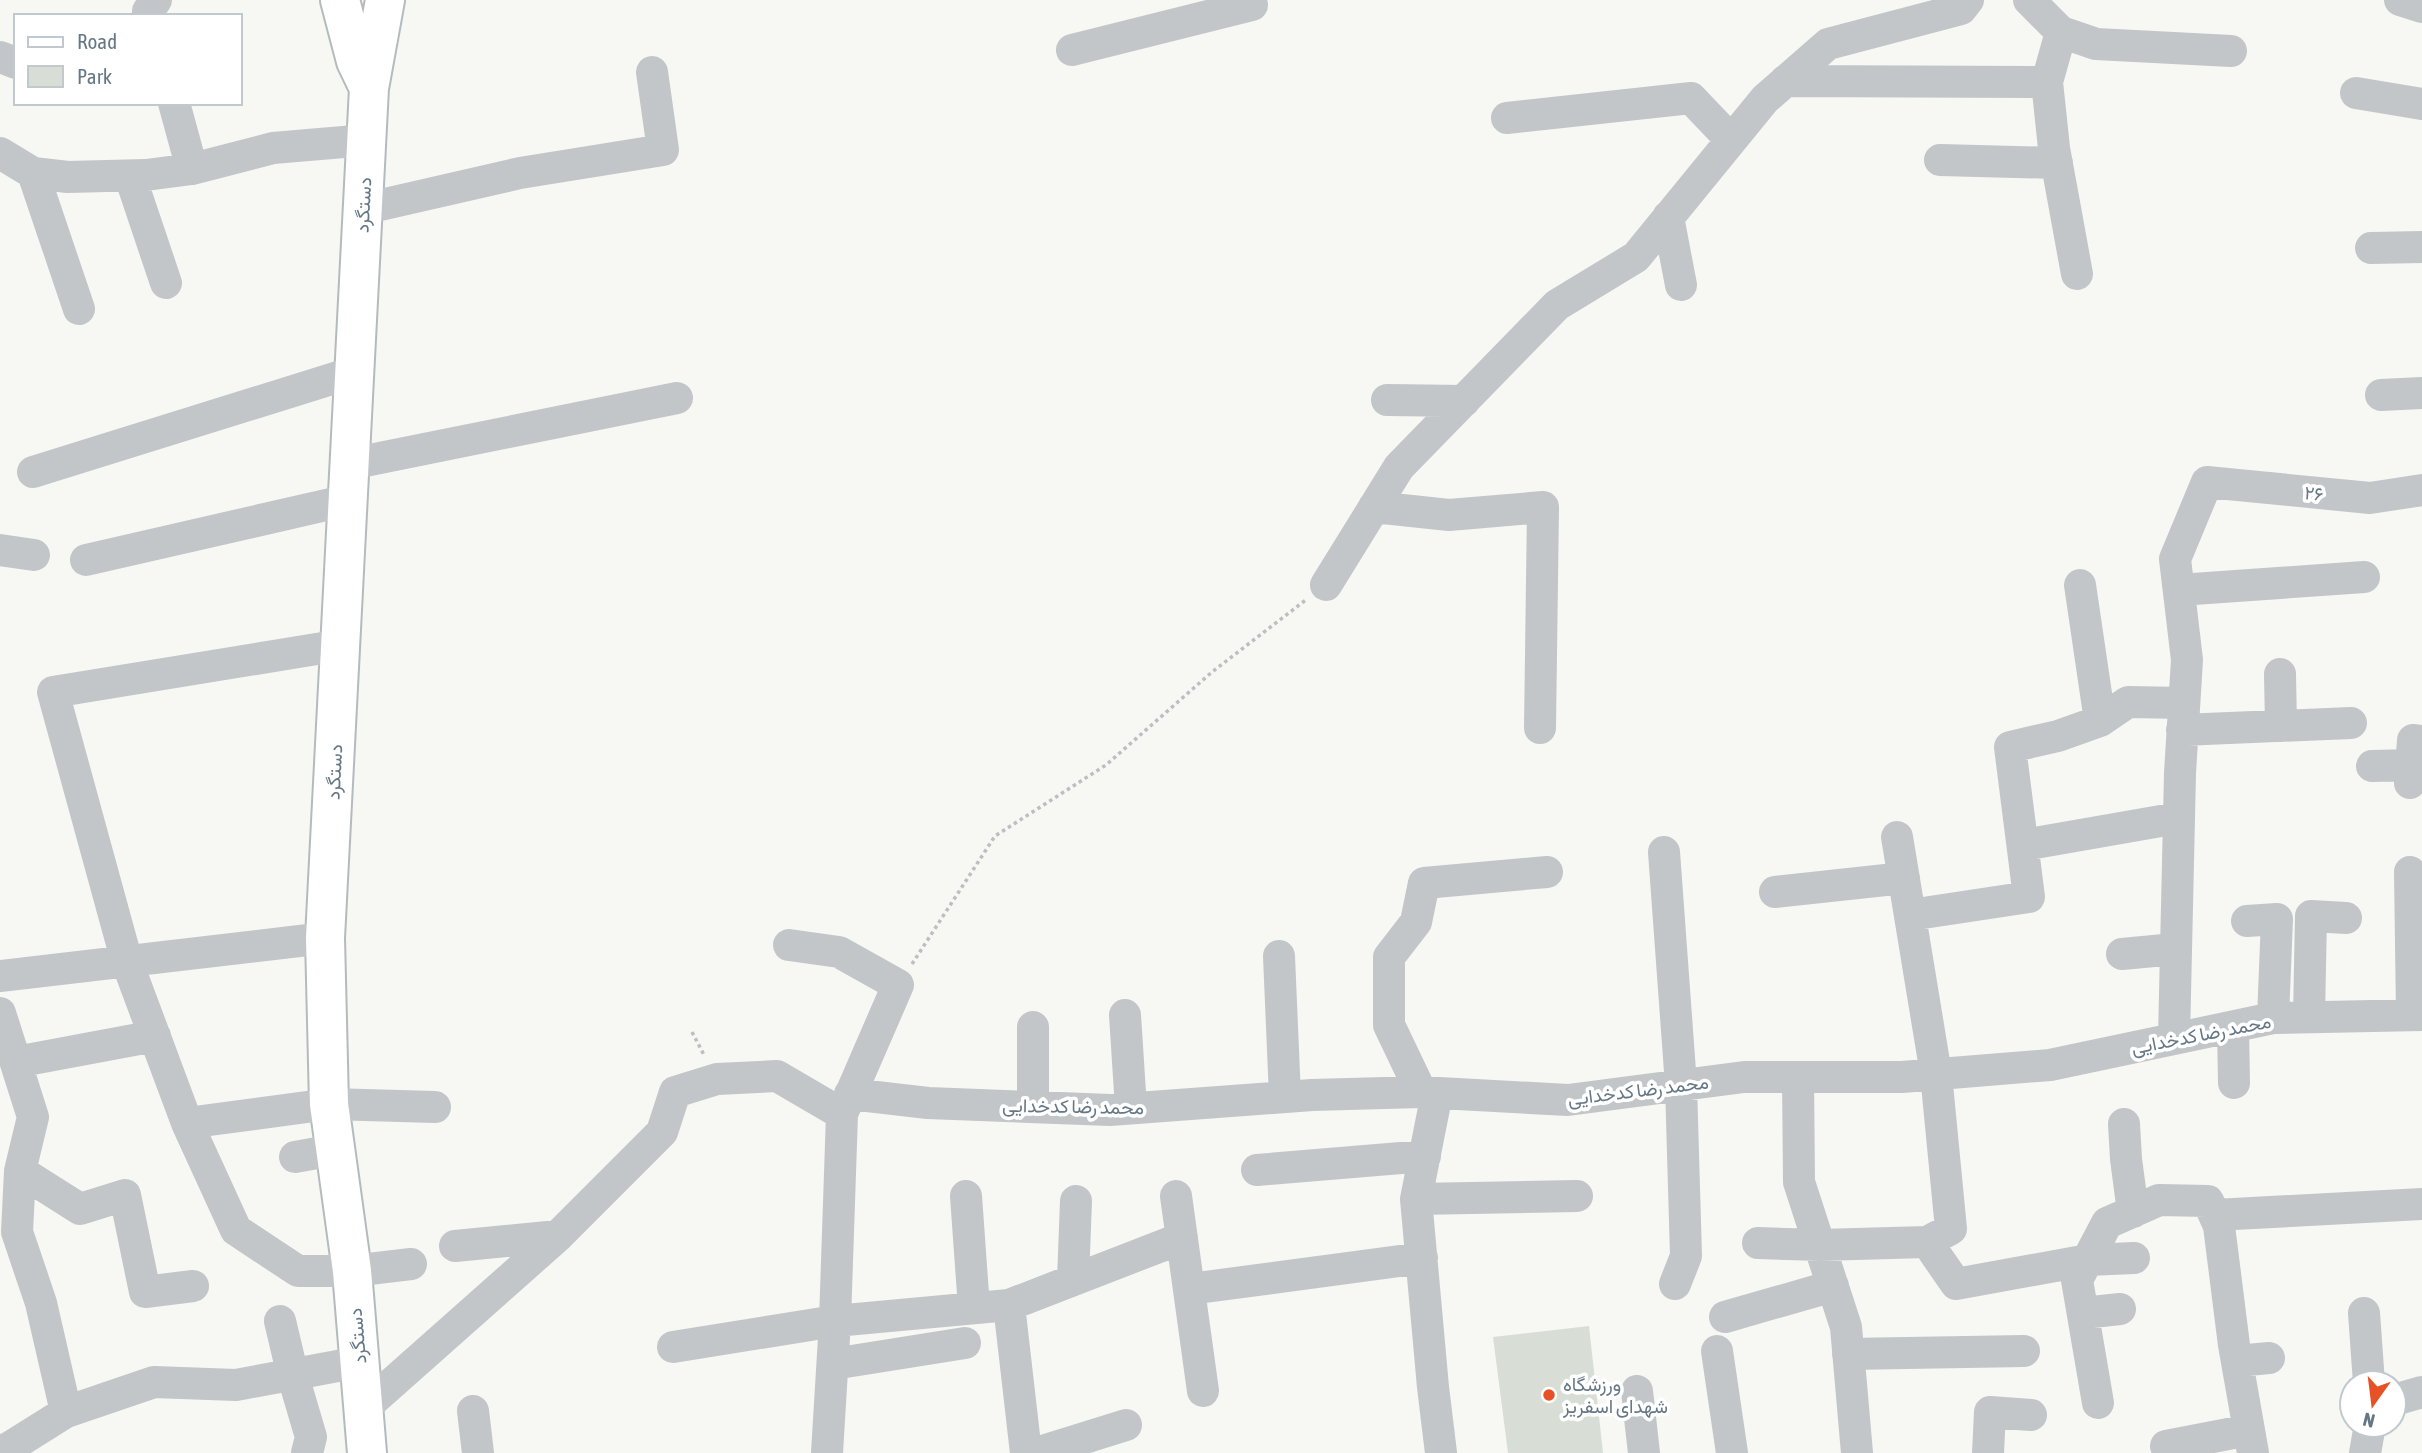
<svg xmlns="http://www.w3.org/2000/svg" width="2422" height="1453" font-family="'Asap Condensed',Vazirmatn,sans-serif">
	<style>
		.green { fill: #d8ded5 }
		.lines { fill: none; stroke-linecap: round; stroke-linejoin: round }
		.major-casing { stroke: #b5babd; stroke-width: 42 }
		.path { stroke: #bcbec1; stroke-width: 3.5; stroke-dasharray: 3.5 3.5; stroke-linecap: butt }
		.minor { stroke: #c2c6c9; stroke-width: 32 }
		.major { stroke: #fff; stroke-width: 38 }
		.poi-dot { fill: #e65125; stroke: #fff; stroke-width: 2.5 }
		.labels { text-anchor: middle; stroke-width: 7; stroke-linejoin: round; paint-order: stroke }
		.street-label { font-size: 19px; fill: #657785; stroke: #fff }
		.poi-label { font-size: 19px; fill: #657785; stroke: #fff; text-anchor: start }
	</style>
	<rect width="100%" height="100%" fill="#f7f7f4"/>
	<path class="green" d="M1589 1326 1603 1453H1508L1493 1337Z"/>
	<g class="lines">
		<defs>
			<path id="major" d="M340 0 356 61 369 88 385 0
				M367 1453 352 1271 329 1104 325 938 369 88"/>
		</defs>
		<use href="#major" class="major-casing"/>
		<path class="path" d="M912 964 995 836 1106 765 1212 672 1307 599
			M692 1032 704 1055"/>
		<path class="minor" d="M2029 0 2061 32 2096 44 2231 51
			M2400 0 2422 7
			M149 16 148 11 156 0
			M2061 32 2047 82 2054 148 2077 274
			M1072 50 1252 5 1251 0
			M0 57 16 63
			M1785 81 2047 82
			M2356 93 2422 104
			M174 103 192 169
			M1507 118 1691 98 1731 140
			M0 153 33 173 68 177 146 175 192 169 273 148 367 140
			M1940 160 2057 163
			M33 173 79 309
			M130 176 166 283
			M363 209 520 173 663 150 652 72
			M1668 217 1681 285
			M2371 248 2422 247
			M2381 395 2422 393
			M1387 400 1464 401
			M350 464 677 398
			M33 472 354 372
			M1374 507 1449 515 1543 507 1540 728
			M0 550 34 555
			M86 560 348 500
			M1326 585 1399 467 1557 305 1636 257 1765 99 1828 44 1961 9 1968 0
			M2080 585 2100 721
			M2179 590 2364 577
			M341 645 53 692 127 962 187 1123 236 1230 298 1271H352L411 1264
			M2280 674 2281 726
			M2182 730 2351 723
			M2372 766 2411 765
			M2410 783 2413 740 2422 741
			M2023 845 2178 818
			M1664 852 1681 1085 1686 1256 1675 1284
			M2410 872 2412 1015
			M1775 892 1904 878
			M1910 915 2029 897 2010 747 2058 736 2100 721 2128 702 2184 703
			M2247 921 2277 919 2273 1018
			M2122 954 2175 949
			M1279 956 1285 1097
			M0 976 325 938
			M0 1013 33 1117 20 1171 17 1232 41 1303 66 1412
			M1125 1015 1131 1108
			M2309 1017 2311 916 2346 918
			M2233 1027 2234 1083
			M2174 1039 2180 773 2187 660 2175 559 2207 482 2370 498 2422 490
			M16 1062 155 1036
			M1798 1077 1799 1182 1846 1327 1857 1453
			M1421 1092 1389 1025V957L1416 922 1424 883 1547 872
			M1437 1093 1416 1199 1433 1387 1441 1453
			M850 1094 928 1103 1110 1110 1312 1095 1421 1092 1568 1100 1744 1077H1902L2050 1065 2273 1018 2422 1015
			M1033 1107V1027
			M187 1123 329 1104 435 1107
			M2124 1124 2126 1159 2133 1212
			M295 1157 334 1150
			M1257 1170 1425 1156
			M20 1171 80 1209 125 1195 145 1292 193 1286
			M966 1196 974 1308
			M1176 1196 1203 1391
			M1416 1199 1577 1196
			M2215 1215 2422 1204
			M1927 1242 1956 1284 2088 1260 2134 1258
			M1758 1243 1820 1245 1927 1242 1951 1229 1936 1074 1897 837
			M455 1246 558 1236
			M1073 1280 1076 1201
			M1190 1289 1422 1258
			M1009 1305 1182 1238
			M2083 1313 2120 1309
			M2364 1313 2369 1383
			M1725 1317 1833 1286
			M280 1321 293 1376 311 1437 307 1453
			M673 1347 835 1321 842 1114 898 985 839 952 789 945
			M1717 1351 1732 1453
			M1848 1354 2024 1351
			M2237 1361 2269 1358
			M833 1364 965 1343
			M1637 1391 1644 1453
			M2394 1400 2422 1392
			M2098 1403 2077 1280 2107 1223 2159 1200 2208 1201 2219 1226 2234 1345 2253 1453
			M363 1409 558 1236 662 1132 675 1092 717 1079 777 1076 842 1114
			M473 1411 478 1453
			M2166 1446 2249 1430
			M0 1450 7 1449 66 1412 154 1382 236 1385 359 1362
			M827 1453 835 1321 1009 1305 1026 1453
			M1036 1453 1126 1425
			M1988 1453 1990 1412 2031 1415
			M2365 1453 2370 1425"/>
		<use href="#major" class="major"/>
	</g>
	<circle class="poi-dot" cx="1549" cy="1395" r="7"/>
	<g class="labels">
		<g class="street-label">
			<text transform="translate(363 205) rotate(-87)" y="7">دستگرد</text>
			<text transform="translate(2314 493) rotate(6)" y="7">۲۶</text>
			<text transform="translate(334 772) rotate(-87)" y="7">دستگرد</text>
			<text transform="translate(2201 1034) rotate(-11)" y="7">محمد رضا کدخدایی</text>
			<text transform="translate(1638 1090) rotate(-7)" y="7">محمد رضا کدخدایی</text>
			<text transform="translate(1073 1106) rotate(1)" y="7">محمد رضا کدخدایی</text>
			<text transform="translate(357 1336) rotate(-95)" y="7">دستگرد</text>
		</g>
		<g class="poi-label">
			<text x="1563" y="1391">ورزشگاه<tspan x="1563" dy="22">شهدای اسفریز</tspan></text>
		</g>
	</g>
	<rect x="14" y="14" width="228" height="91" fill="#ffffff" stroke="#c1c9ce" stroke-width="2"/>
	<rect x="28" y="37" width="35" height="10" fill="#ffffff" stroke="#c1c9ce" stroke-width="2"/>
	<text x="77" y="49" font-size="21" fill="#657785">Road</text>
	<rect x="28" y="66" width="35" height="21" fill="#d8ded5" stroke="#c1c9ce" stroke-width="2"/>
	<text x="77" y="84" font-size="21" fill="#657785">Park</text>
	<g transform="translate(2373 1404) rotate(194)"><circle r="33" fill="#ffffff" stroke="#c1c9ce" stroke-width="2"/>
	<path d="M0-5L12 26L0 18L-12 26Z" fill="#e65125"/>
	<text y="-10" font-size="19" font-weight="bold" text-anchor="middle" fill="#657785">N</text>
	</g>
</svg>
